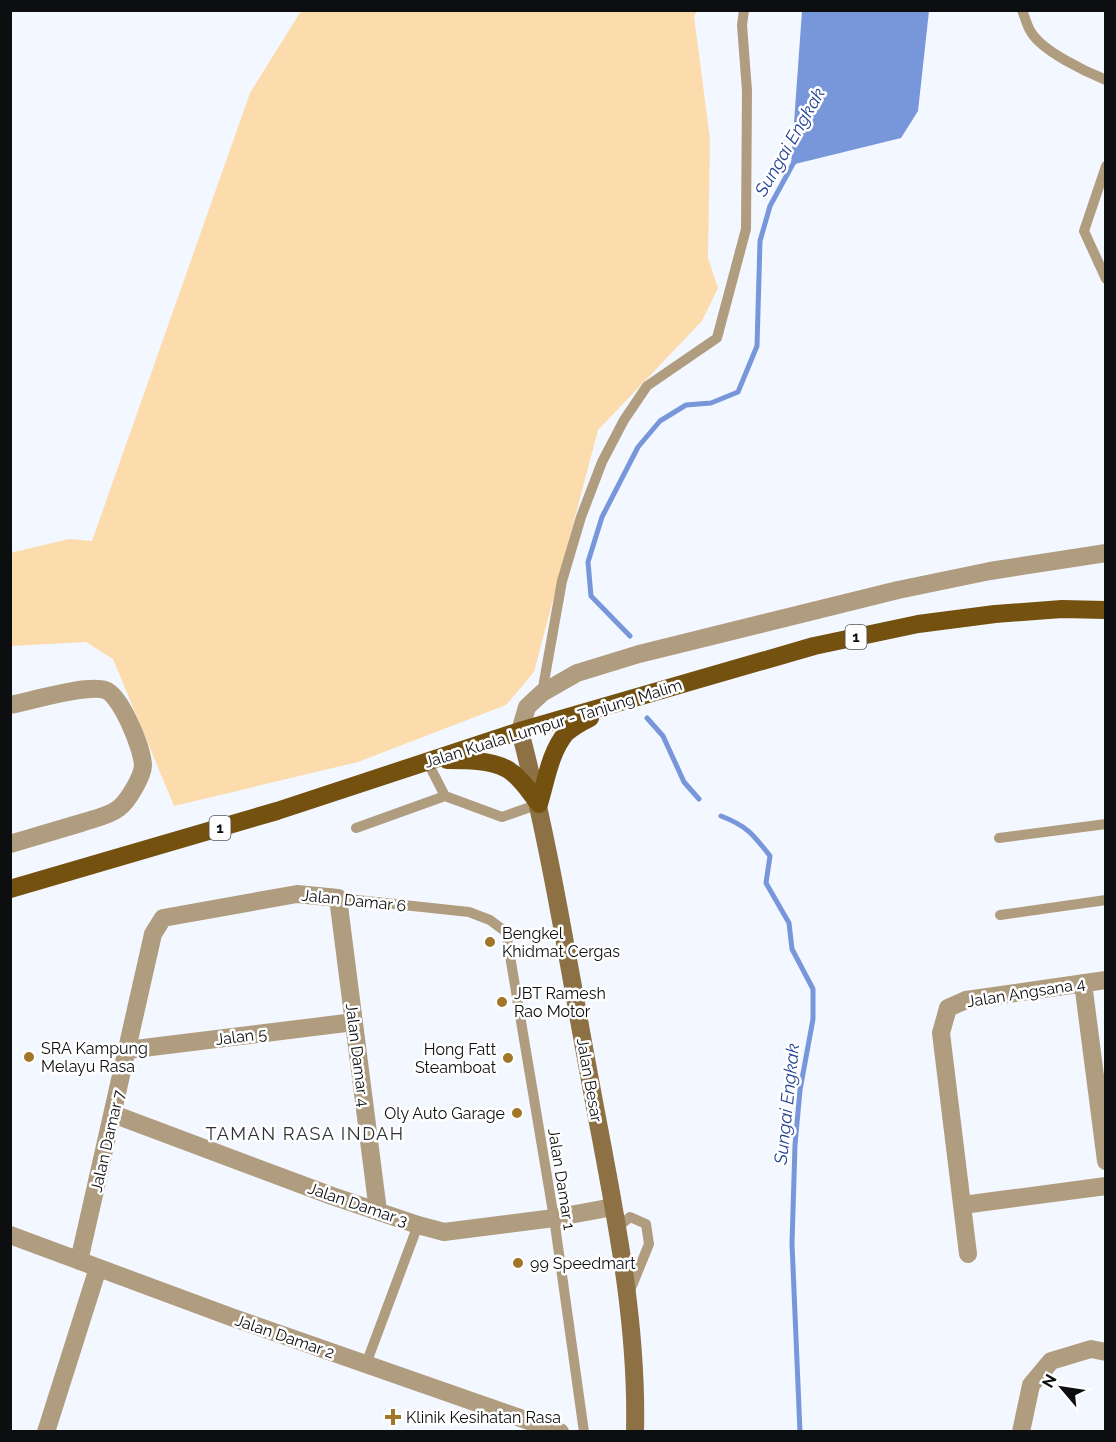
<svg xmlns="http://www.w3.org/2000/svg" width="1116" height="1442" font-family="Raleway,sans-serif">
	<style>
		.green { fill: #fcdcac }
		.water { fill: #7797da }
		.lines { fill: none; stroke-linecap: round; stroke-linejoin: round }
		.stream { stroke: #7797da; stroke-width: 5 }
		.lane { stroke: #b09c7f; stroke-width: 10 }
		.street { stroke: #b09c7f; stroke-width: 18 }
		.secondary { stroke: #8d7043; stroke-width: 18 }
		.primary { stroke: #74510f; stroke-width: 18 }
		.poi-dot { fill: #a27627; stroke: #fff; stroke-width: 2 }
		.labels { text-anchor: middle; stroke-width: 5; stroke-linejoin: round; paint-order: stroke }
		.shield { fill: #fff; stroke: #565658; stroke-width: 1.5 }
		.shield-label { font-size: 15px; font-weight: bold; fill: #0d0e10 }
		.street-label { font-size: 16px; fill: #0d0e10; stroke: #fff }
		.poi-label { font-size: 16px; fill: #0d0e10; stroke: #fff; text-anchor: start }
		.water-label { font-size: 18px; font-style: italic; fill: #234493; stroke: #fff }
		.neighbourhood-label { font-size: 18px; letter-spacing: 1.5px; fill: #2e3137; stroke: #fff }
	</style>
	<rect width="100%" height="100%" fill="#f3f7ff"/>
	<path class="green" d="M301 11H697L694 16 710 139 708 258 718 288 702 321 598 430 534 672 506 705 358 762 174 806 113 659 86 642 11 646 10 553 69 539 92 541 250 93Z"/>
	<path class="water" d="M802 11H929L918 111 901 138 791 165Z"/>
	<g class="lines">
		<path class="stream" d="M630 636 591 596 588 562 602 517 638 447 660 421 686 405 711 403 738 392 757 346 760 241 770 206 794 162
			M647 718 663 736 684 782 699 799
			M721 816C747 826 753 834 770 856L766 883 789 923 792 949 813 989V1019L800 1090 795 1145 792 1243 800 1432"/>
		<path class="lane" d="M1022 10C1025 17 1027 26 1031 32 1042 51 1086 72 1106 80
			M1106 166 1084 231 1106 279
			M542 693 562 581 581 517 602 462 624 420 647 386 717 338 746 229 747 91 742 25 744 10
			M427 761 445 796
			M356 828 445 796 502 817 539 804
			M999 838 1106 824
			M338 898 469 912 490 920 506 932 554 1218 584 1432
			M1000 915 1106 900
			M616 1229 630 1217 646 1224 649 1244 629 1293
			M366 1364 418 1225"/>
		<path class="street" d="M10 705C31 701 87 684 105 690 121 695 142 748 143 765 143 776 128 801 119 808 109 816 93 819 81 823 57 830 34 837 10 844
			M520 731 527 707 542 693 577 673 639 654 898 590 990 571 1106 553
			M1083 983 1106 1161
			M127 1050 354 1022
			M113 1114 332 1196 418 1225 444 1232 554 1218 613 1207
			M963 1205 1106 1186
			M10 1235 231 1317 560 1432
			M968 1254 941 1033 948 1008 966 1000 1106 980
			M79 1261 153 934 163 918 297 894 338 898 378 1211
			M46 1432 98 1268
			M1021 1432 1031 1385 1051 1361 1091 1349 1106 1352"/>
		<path class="secondary" d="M520 731C550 846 568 963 590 1080 611 1195 638 1313 635 1432"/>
		<path class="primary" d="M447 760C466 760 490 760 507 769 521 777 530 793 539 804
			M539 804C546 781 550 752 566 733 573 727 582 722 590 718
			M10 889 277 811 520 731 814 646 918 624 995 614 1062 609 1106 610"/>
	</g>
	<g class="poi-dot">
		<circle cx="490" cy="942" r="6"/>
		<circle cx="502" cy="1002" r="6"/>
		<circle cx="29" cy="1057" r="6"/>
		<circle cx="508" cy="1058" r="6"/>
		<circle cx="517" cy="1113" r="6"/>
		<circle cx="518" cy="1263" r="6"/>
		<path d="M390 1408h6v6h6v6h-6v6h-6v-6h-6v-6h6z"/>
	</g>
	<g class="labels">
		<g class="shield">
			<rect x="845.5" y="625" width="21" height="24" rx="4.5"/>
			<rect x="209.5" y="816" width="21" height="24" rx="4.5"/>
		</g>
		<g class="shield-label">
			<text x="856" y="642">1</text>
			<text x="220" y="833">1</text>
		</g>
		<g class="street-label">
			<text transform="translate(553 723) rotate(-17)" y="6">Jalan Kuala Lumpur - Tanjung Malim</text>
			<text transform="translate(354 900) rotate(6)" y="6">Jalan Damar 6</text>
			<text transform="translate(1026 992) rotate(-9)" y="6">Jalan Angsana 4</text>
			<text transform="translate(241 1036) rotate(-7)" y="6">Jalan 5</text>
			<text transform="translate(358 1055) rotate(83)" y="6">Jalan Damar 4</text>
			<text transform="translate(590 1080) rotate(80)" y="6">Jalan Besar</text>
			<text transform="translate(107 1141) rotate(-77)" y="6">Jalan Damar 7</text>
			<text transform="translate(562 1179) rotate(81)" y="6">Jalan Damar 1</text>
			<text transform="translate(358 1204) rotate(19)" y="6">Jalan Damar 3</text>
			<text transform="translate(285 1336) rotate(19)" y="6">Jalan Damar 2</text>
		</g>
		<g class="poi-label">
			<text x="502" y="939">Bengkel<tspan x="502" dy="18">Khidmat Cergas</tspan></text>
			<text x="514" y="999">JBT Ramesh<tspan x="514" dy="18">Rao Motor</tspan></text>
			<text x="41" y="1054">SRA Kampung<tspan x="41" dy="18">Melayu Rasa</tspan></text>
			<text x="496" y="1055" text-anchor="end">Hong Fatt<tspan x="496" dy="18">Steamboat</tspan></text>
			<text x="505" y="1119" text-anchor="end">Oly Auto Garage</text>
			<text x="530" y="1269">99 Speedmart</text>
			<text x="406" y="1423">Klinik Kesihatan Rasa</text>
		</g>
		<g class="water-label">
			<text transform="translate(790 142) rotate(-60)" y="6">Sungai Engkak</text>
			<text transform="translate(787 1104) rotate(-84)" y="6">Sungai Engkak</text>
		</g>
		<g class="neighbourhood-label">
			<text x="305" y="1140">TAMAN RASA INDAH</text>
		</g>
	</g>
	<rect width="1116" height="1442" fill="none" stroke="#0d0e10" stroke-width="24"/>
	<g transform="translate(1062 1388) rotate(299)" stroke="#ffffff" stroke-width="4.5" paint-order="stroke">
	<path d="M0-4.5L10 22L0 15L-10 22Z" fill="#0d0e10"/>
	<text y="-9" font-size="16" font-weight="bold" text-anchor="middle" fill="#0d0e10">N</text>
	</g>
</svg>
